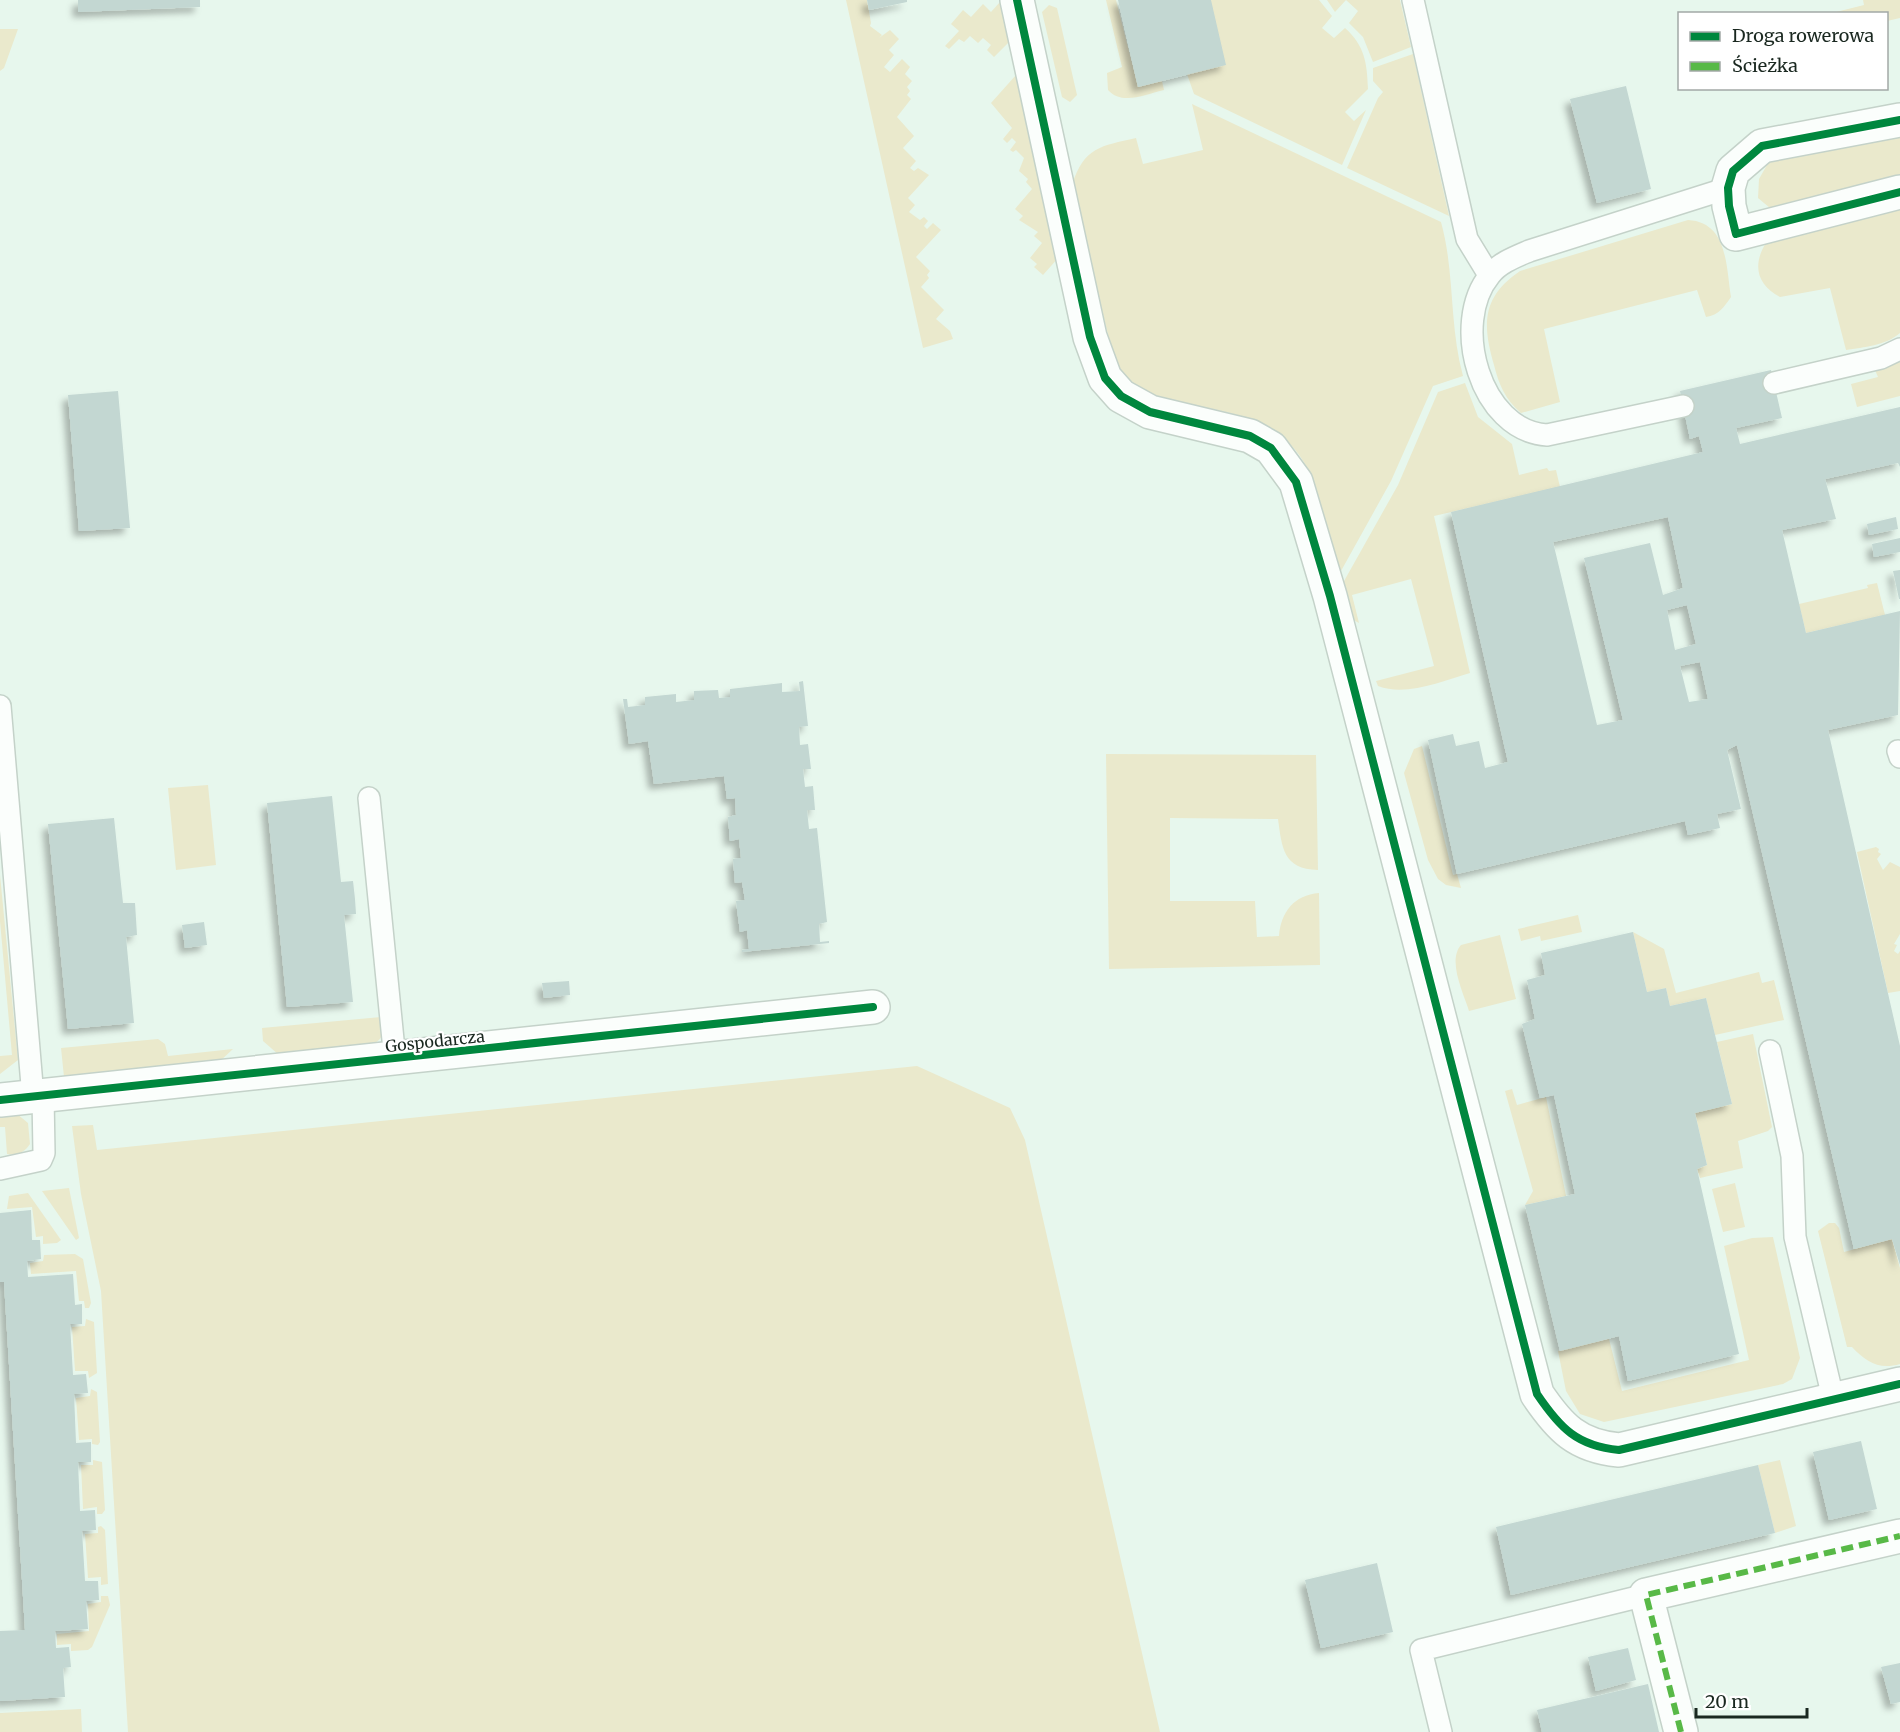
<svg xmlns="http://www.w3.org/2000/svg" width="1900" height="1732" viewBox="0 0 1900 1732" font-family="Merriweather,serif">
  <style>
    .green { fill: #eae9cc }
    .building { fill: #c3d7d2; fill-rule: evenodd; filter: url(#shadow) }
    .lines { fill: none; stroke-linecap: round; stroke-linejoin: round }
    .lane-casing { stroke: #c4d2c9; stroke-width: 24 }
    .street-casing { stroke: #c4d2c9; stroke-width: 36 }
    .lane { stroke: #fbfefc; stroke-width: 21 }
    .street { stroke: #fbfefc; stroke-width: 33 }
    .quiet { stroke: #58b947; stroke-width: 6; stroke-dasharray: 12 6; stroke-linecap: butt }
    .cycleway-casing { stroke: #fff; stroke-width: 11 }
    .cycleway { stroke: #00873e; stroke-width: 8 }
    .labels { text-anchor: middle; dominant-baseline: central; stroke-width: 4.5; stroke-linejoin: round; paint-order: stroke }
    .street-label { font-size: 16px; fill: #1a2820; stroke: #fff }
  </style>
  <defs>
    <filter id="shadow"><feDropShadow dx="-5.5" dy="5.5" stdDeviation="3" flood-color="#0004"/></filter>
  </defs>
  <rect width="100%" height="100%" fill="#e7f7ed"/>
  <path class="green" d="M846 0H867L871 23 870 26 882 35 879 38 890 30 899 39 889 50 894 55 884 67 890 72 902 59 910 67 905 74 912 81 907 87 910 91 907 95 911 99 897 117 914 136 903 148 916 161 910 168 914 171 918 168 929 175 908 198 915 205 909 212 920 220 924 217 928 221 924 226 927 229 933 223 941 230 916 257 930 271 927 275 929 278 921 287 944 310 936 319 950 331 953 339 923 348Z
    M1106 0H1116L1138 87 1162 81 1164 90C1146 94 1122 106 1108 90L1107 73 1122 67Z
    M1211 0H1319L1332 16 1322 28 1334 38 1345 28C1365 46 1367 63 1368 89L1345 112 1354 121 1366 110 1342 165 1194 94 1187 74Z
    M1327 0H1400L1411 47 1373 62 1363 37 1349 23 1358 11 1346 0 1335 12Z
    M1863 0H1900V18L1887 21 1886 14 1832 13 1864 5Z
    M1000 2 1009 42 994 57 987 50 991 45 983 38 978 43 970 36 964 42 959 39 949 49 945 46 959 31 951 24 963 10 971 17 983 4 991 12Z
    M1049 5 1057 8 1077 95 1070 102 1062 97 1042 12Z
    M0 29H18L4 68 0 71Z
    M1413 54 1449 216 1347 168 1378 98 1383 92 1373 81V68Z
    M1016 75 1059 257 1043 275 1034 267 1037 264 1030 258 1042 243 1034 236 1038 232 1019 220 1023 216 1015 209 1032 189 1026 182 1028 179 1019 171 1024 158 1016 150 1013 152 1010 150 1016 142 1012 138 1007 143 1003 139 1012 128 991 103Z
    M1192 104 1441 222C1455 272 1449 325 1463 376L1433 386 1391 481 1336 580 1308 469C1278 413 1227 414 1170 400 1157 397 1139 392 1129 382 1124 377 1120 370 1115 364L1072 185C1084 147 1101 146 1136 138L1143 164 1203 150Z
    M1900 131V179L1777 209 1770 208 1758 198 1759 179 1771 158Z
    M1900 206V333C1885 346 1864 347 1846 350L1830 288 1780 297C1757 285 1752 265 1766 243Z
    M1688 220C1728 222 1726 267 1731 297 1724 307 1719 315 1706 317L1697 290 1544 329 1560 402 1521 413C1505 399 1499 385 1494 365 1482 324 1482 297 1520 271Z
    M1900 362V396L1857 407 1851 384 1878 377 1875 370Z
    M1465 383 1478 417 1512 444 1519 475 1547 468 1549 471 1556 470 1560 487 1434 516 1470 673C1442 681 1406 697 1378 686L1376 681 1434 666 1411 579 1352 595 1359 623 1346 616 1339 590 1398 485 1438 392Z
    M1877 583 1885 615 1806 633 1799 604 1868 588 1867 585Z
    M1422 746 1453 875 1457 874 1461 888 1446 885 1438 879 1428 860 1404 773 1414 749Z
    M1106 754 1316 755 1318 870C1283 869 1282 848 1278 819L1170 818V901H1255L1257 937 1279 936C1281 912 1294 895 1319 893L1320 965 1109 969Z
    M208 785 216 865 176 870 168 788Z
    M1876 847 1879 849 1878 852 1881 854 1877 859 1883 870 1890 862 1900 867V934L1894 944 1897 945 1894 951 1898 954 1900 951V991L1888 993 1857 852Z
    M0 875 18 1060 0 1074V1056L12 1055 0 921Z
    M1578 915 1582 932 1541 941 1540 936 1521 941 1518 929Z
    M1633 932 1664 949 1676 993 1759 972 1762 983 1774 980 1784 1020 1715 1035 1706 998 1670 1006 1666 988 1647 992Z
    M1500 935 1516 999 1469 1011C1464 994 1447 961 1461 945Z
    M381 1017C382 1025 385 1034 379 1040 362 1056 303 1053 279 1055L263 1041 262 1028Z
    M1753 1034 1772 1127 1768 1131 1738 1141 1743 1168 1700 1178 1697 1169 1707 1165 1695 1113 1732 1104 1717 1042Z
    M158 1039 165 1044 168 1056 233 1049 218 1063 64 1077 61 1048Z
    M917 1066 1010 1108 1025 1140 1160 1732H128L101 1291 81 1194 72 1126 93 1125 97 1150Z
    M1512 1089 1517 1105 1546 1097 1566 1196 1525 1205 1533 1191 1505 1091Z
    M16 1113 28 1123 30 1144C25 1152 17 1156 7 1154L5 1127H0V1114Z
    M1735 1183 1745 1227 1723 1232 1712 1189Z
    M69 1188 79 1238 76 1240 42 1191Z
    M28 1193 61 1240 57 1243 43 1244V1236L36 1237 32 1207 7 1209 9 1196Z
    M1829 1223H1835L1839 1228 1844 1252 1892 1239 1900 1268V1364C1879 1370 1866 1362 1852 1347H1847L1818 1231Z
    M1773 1237 1800 1358 1792 1379 1783 1384 1604 1422 1580 1414 1566 1391 1558 1351 1609 1339 1622 1391 1749 1360 1724 1246 1752 1238Z
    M75 1254 83 1259 91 1303 89 1308H85L84 1301H79L76 1271 31 1274 30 1263 43 1261 44 1255Z
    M86 1319 94 1322 97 1373 89 1378 88 1371H75L72 1327 85 1326Z
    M91 1389 97 1392 100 1442 98 1445 92 1444V1439L79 1440 76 1398 90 1396Z
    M93 1460 102 1462 105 1510 102 1514H97V1507L83 1509 81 1465H93Z
    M1780 1460 1796 1526 1775 1533 1758 1465Z
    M101 1526 105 1530 108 1584 101 1585V1577L88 1578 85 1534 98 1533V1527Z
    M101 1596H108L110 1605 92 1647 88 1650 71 1651V1644L57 1645V1634L89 1631 88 1604 101 1602Z
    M81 1709 82 1732H0V1713Z"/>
  <path class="building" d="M78 0H200V7L78 12Z
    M867 0H907V2L869 10Z
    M1118 0H1211L1226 65 1138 87Z
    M1626 86 1651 189 1597 203 1570 99Z
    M1771 370 1782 418 1736 428 1740 444 1900 407V467L1898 463 1825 479 1836 519 1782 530 1806 633 1900 611 1898 715 1828 730 1900 1046V1265L1892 1239 1854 1249 1737 745 1727 750 1741 809 1717 814 1720 828 1688 835 1685 821 1457 874 1428 740 1453 734 1456 746 1479 741 1485 768 1508 762 1451 512 1703 452 1699 436 1690 439 1680 391ZM1668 517 1683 588 1663 595 1650 543 1584 558 1623 720 1597 725 1553 542ZM1687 605 1696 644 1675 650 1667 610ZM1700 662 1708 699 1689 702 1680 666Z
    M118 391 130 528 79 531 68 395Z
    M1896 517 1898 529 1869 535 1867 524Z
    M1900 538V552L1874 557 1872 544Z
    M1900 570V599H1899L1893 571Z
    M803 681 808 726 799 727 800 745 808 744 811 769H803L805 787 813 786 815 810H807L809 829 817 828 827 922 819 924 820 942 829 941V943L742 952V950L749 949 747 930 740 932 736 901 745 900 742 882 735 883 733 859 741 858 739 839 730 841 728 817 736 815 735 798 727 799 724 776 654 784 648 741 629 744 623 699H627L628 707 645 705V697L676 694V702L694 700V691L718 690 719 698 730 697V689L782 683V692L800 691 799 682Z
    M332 796 341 882 353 881 355 899 356 914 344 915 353 1002 287 1007 267 803Z
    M114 818 123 903H135L137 935 126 937 134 1023 68 1029 48 824Z
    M204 922 207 945 185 948 182 925Z
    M1633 932 1647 992 1666 988 1670 1006 1706 998 1732 1104 1695 1113 1707 1165 1697 1169 1739 1354 1628 1381 1619 1336 1560 1351 1525 1205 1575 1194 1554 1095 1540 1098 1522 1024 1535 1019 1527 980 1545 975 1541 953Z
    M569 981 570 995 544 998 542 983Z
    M31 1210 32 1240H40L41 1259 27 1261 28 1277 73 1274 75 1305 82 1304V1324H70L73 1375 86 1374 88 1393 74 1394 76 1443 91 1442V1462H78L80 1511 95 1510 96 1530 82 1531 85 1581H98L99 1600 86 1601 88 1629 55 1631 56 1648 69 1647 71 1667 63 1668 65 1697 0 1701V1631L25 1630 4 1282H0V1213Z
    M1861 1441 1877 1509 1829 1520 1813 1452Z
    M1758 1465 1775 1533 1511 1595 1496 1527Z
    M1377 1563 1393 1632 1321 1648 1305 1580Z
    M1628 1648 1636 1680 1596 1691 1588 1657Z
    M1900 1663V1702L1891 1704 1881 1667Z
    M1648 1684 1659 1732H1542L1537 1710Z"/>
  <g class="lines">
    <g class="lane-casing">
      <path id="lane" d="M1413 0 1467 239 1489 275
        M1774 383 1881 358 1900 349
        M1683 406 1547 435C1480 431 1450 323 1490 275 1499 263 1515 257 1529 251L1728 188
        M0 706 33 1097
        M1898 751 1900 757
        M369 798 395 1060
        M1770 1051 1792 1156 1795 1237 1833 1398
        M0 1169 41 1160 44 1153 43 1096
        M1441 1732 1421 1650 1646 1595"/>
    </g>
    <g class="street-casing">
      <path id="street" d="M1017 0 1090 337 1105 378 1121 396 1150 412 1250 436 1271 448 1296 482 1330 596 1537 1394C1560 1428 1577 1446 1619 1450L1900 1384
        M1900 120 1762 146 1733 171 1728 188 1729 206 1736 234 1900 192
        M0 1100 873 1007
        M1681 1732 1646 1595 1900 1536"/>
    </g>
    <use href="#lane" class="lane"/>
    <use href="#street" class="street"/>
    <path class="quiet" d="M1681 1732 1646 1595 1900 1536"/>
    <g class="cycleway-casing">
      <path id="cycleway" d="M1017 0 1090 337 1105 378 1121 396 1150 412 1250 436 1271 448 1296 482 1330 596 1537 1394C1560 1428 1577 1446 1619 1450L1900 1384
        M1900 120 1762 146 1733 171 1728 188 1729 206 1736 234 1900 192
        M0 1100 873 1007"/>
    </g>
    <use href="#cycleway" class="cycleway"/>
  </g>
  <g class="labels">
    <g class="street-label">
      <text transform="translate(435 1041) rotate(-6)">Gospodarcza</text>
    </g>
  </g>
  <rect x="1678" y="12" width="210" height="78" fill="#ffffff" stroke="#a3a9a6" stroke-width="1.5"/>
  <rect x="1690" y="32" width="30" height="9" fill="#00873e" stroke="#a3a9a6" stroke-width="1.5"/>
  <text x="1732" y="42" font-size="18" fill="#1a2820">Droga rowerowa</text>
  <rect x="1690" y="62" width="30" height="9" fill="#58b947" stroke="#a3a9a6" stroke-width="1.5"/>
  <text x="1732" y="72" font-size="18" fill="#1a2820">Ścieżka</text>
  <path d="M1696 1708v9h111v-9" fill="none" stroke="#1a2820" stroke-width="3"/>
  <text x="1705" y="1708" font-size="18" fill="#1a2820" stroke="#ffffff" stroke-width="4.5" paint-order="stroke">20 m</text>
</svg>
